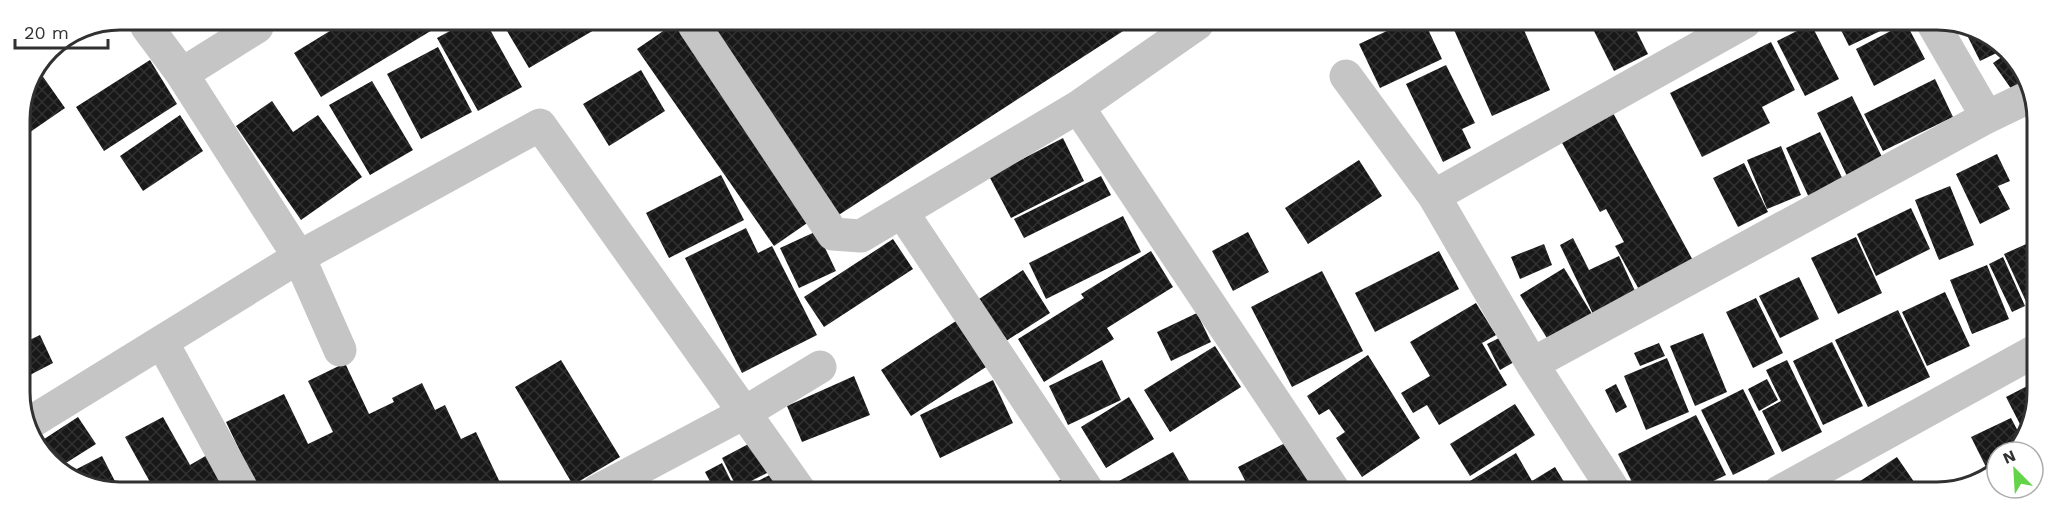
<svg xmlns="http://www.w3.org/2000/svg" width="2057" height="512" viewBox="0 0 2057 512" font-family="'Work Sans',sans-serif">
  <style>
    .building { fill: url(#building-cross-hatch) }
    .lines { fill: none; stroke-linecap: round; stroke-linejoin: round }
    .minor { stroke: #c5c5c5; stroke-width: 33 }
    .rim { fill: none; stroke: #313131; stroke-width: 3 }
  </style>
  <defs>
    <pattern id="building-cross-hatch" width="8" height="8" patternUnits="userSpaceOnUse" patternTransform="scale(1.5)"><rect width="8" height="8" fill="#181818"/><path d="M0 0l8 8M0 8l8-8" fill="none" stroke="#313131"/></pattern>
  </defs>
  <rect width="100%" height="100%" fill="#fff"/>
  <path class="building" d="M1632 22 1648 54 1614 71 1590 23Z
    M1837 22H1899L1849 46Z
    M1404 23H1425L1442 59 1380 88 1359 44Z
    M1451 23H1521L1550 90 1492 116Z
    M1906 23 1925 59 1874 86 1856 49Z
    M1134 24 834 218 709 25Z
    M1811 24 1839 79 1805 96 1777 41Z
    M672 25H680L813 219 774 246 637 49Z
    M338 26H439L321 97 294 53Z
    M459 26H488L522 87 478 111 437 38Z
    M504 26H601L529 68Z
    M1973 30 2007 48 1980 61 1966 33Z
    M1771 42 1795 90 1762 107 1770 123 1702 157 1670 93Z
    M438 47 472 112 421 139 387 74Z
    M2009 52 2025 81 2012 90 1993 63Z
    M150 60 177 104 104 151 76 107Z
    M1446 65 1475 123 1462 129 1471 148 1443 162 1406 84Z
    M641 70 665 111 609 146 583 104Z
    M39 71 65 108 20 139V114Z
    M1935 79 1953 117 1883 151 1864 114Z
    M372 81 413 150 370 175 329 105Z
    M1852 96 1884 161 1848 178 1817 113Z
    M272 101 293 132 318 115 362 177 301 220 236 126Z
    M1612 111 1696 266 1642 295 1615 246 1624 242 1606 209 1600 212 1560 139Z
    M180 115 203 151 143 191 120 156Z
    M1820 132 1847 188 1812 204 1786 148Z
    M1063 138 1084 181 1011 218 989 176Z
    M1781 146 1801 195 1767 209 1747 160Z
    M1997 154 2010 181 1998 186 2010 209 1980 224 1956 174Z
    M1359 160 1382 196 1308 244 1285 208Z
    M1744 163 1768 212 1738 227 1713 178Z
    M721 175 744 220 669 258 646 213Z
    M1101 176 1111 195 1024 238 1014 219Z
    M1950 186 1974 245 1939 260 1915 200Z
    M1911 208 1930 249 1876 276 1857 234Z
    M1123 216 1141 252 1046 299 1029 263Z
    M746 228 758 253 772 246 817 335 742 373 685 258Z
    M817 231 836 271 799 288 780 248Z
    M1248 232 1269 272 1233 291 1212 251Z
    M1856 237 1882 293 1838 314 1811 258Z
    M1573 238 1589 270 1619 256 1636 293 1593 314 1560 245Z
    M893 239 913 269 824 327 804 297Z
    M2035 240V305L2029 308 2004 254Z
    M1544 244 1552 265 1520 279 1511 257Z
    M1151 251 1173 287 1107 328 1114 339 1044 382 1018 339 1084 298 1081 294Z
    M1439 251 1459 289 1375 332 1355 293Z
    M2003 257 2025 306 2012 312 1989 264Z
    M1987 265 2009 319 1972 334 1950 280Z
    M1564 268 1595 319 1552 346 1520 295Z
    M1023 270 1050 313 1006 341 979 299Z
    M1322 271 1363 351 1292 387 1251 307Z
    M1799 277 1819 319 1780 338 1759 296Z
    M1945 292 1970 346 1927 366 1902 312Z
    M1756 298 1783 353 1753 368 1726 312Z
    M1476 303 1496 335 1482 343 1507 385 1439 425 1427 405 1413 413 1401 393 1430 376 1410 342Z
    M1898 310 1930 377 1868 407 1835 340Z
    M1197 313 1211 342 1171 361 1157 332Z
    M956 321 986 367 911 416 881 370Z
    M1703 333 1727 392 1695 406 1670 346Z
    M40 335 53 363 28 376 21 362V344Z
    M1501 337 1514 362 1500 370 1487 344Z
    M1832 342 1863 406 1823 425 1793 361Z
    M1659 343 1665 356 1640 366 1634 353Z
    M1215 346 1241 387 1170 432 1144 390Z
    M1368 355 1420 438 1362 477 1336 438 1345 432 1329 409 1319 415 1307 396Z
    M1667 358 1689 412 1646 430 1624 376Z
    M561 360 620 457 573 485 515 387Z
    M1102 360 1121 400 1068 425 1049 386Z
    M1787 360 1822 432 1782 452 1762 411 1781 401 1766 370Z
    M345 363 369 414 394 402 392 398 422 383 435 410 445 405 461 439 476 432 504 491H259L226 422 284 394 308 444 333 432 308 381Z
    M854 376 870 415 802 442 787 406Z
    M1767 379 1778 400 1759 411 1748 389Z
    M993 380 1013 423 940 458 920 415Z
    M2035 382V412L2024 432 2006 397Z
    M1616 384 1627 407 1616 413 1605 390Z
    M1743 389 1775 454 1733 475 1701 410Z
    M1129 397 1154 439 1106 468 1081 427Z
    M1515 404 1535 435 1470 476 1450 444Z
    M1696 415 1726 475 1690 492H1637L1618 454Z
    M78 417 96 444 58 468 49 463 38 443Z
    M163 417 190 465 214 451 236 491H155L125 437Z
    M2011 418 2021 437 2012 452H1997V470L1989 473 1971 437Z
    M756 440 771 471 737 488 722 458Z
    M1291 440 1318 492H1251L1238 467Z
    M1173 452 1195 491H1125L1119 481Z
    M1516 453 1532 481 1555 467 1564 482 1547 492H1476L1470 481Z
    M102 456 120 491 100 490 69 473Z
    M1897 457 1921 492H1859L1854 485Z
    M722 463 735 489 732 491H715L705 472Z
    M772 474 781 491H737Z
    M1066 477 1073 491H1039Z"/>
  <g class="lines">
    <path class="minor" d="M1932 22 1987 117
      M694 25 833 234 861 236 1078 107 1197 24
      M182 74 257 27
      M1346 76 1434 196 1532 364 1615 492
      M1078 107 1335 492
      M1434 196 1745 22
      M902 212 1088 491
      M162 342 243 491
      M340 350 299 257 540 125 800 491
      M1532 364 1987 117 2033 95
      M28 424 299 257 182 74 147 27
      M597 491 744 413 820 367
      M1779 492 2035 351"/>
  </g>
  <path d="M0 0H2057V512H0ZM120 30H1937A90 90 0 0 1 2027 120V392A90 90 0 0 1 1937 482H120A90 90 0 0 1 30 392V120A90 90 0 0 1 120 30Z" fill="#fff" fill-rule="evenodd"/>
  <path class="rim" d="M120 30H1937A90 90 0 0 1 2027 120V392A90 90 0 0 1 1937 482H120A90 90 0 0 1 30 392V120A90 90 0 0 1 120 30Z"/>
  <g transform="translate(2015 470) rotate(336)"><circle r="28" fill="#ffffff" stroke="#adadad" stroke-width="1.5"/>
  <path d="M0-4.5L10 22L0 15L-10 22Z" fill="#63d348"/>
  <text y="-9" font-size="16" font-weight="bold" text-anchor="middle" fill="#313131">N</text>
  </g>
  <path d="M15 39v9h93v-9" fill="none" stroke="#313131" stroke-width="3"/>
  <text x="24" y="39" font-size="18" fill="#313131" stroke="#ffffff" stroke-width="4.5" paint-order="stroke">20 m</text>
</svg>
